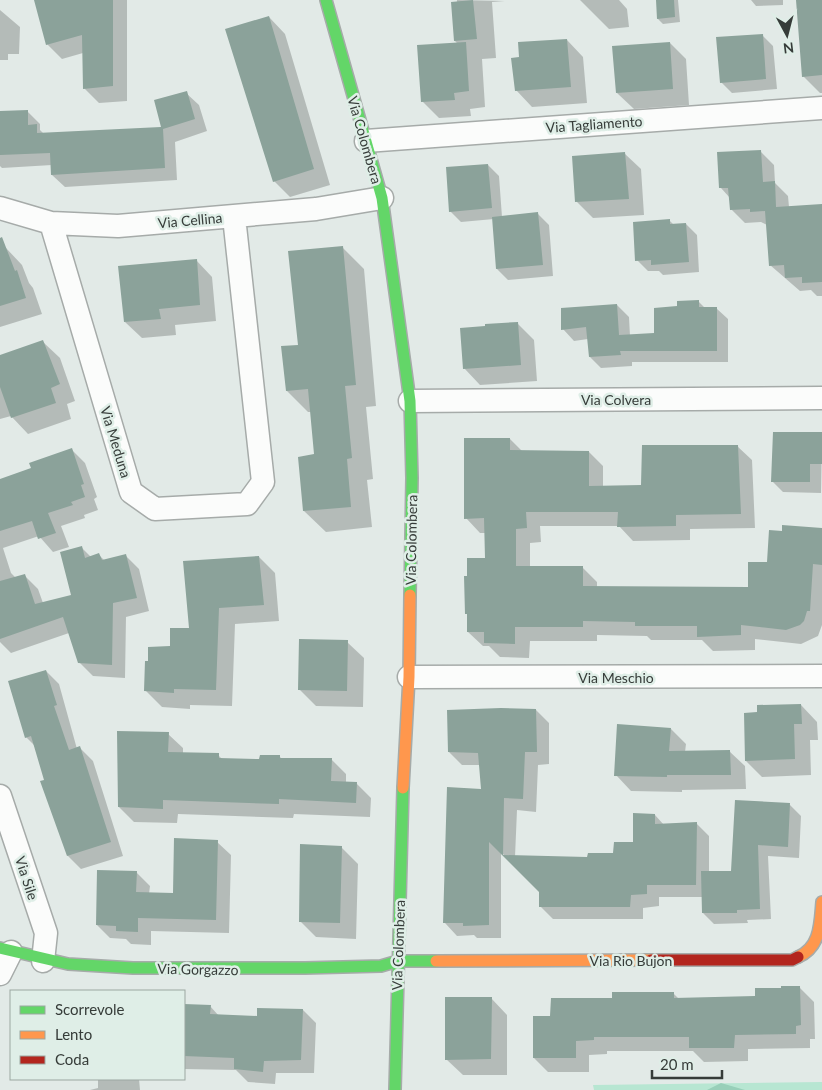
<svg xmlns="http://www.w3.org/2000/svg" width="822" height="1090" viewBox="0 0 822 1090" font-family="Lato,sans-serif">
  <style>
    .green { fill: #b7e6d2 }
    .forest { fill: #98cfb9 }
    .shadow { fill: #0003 }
    .building { fill: #8ba29a }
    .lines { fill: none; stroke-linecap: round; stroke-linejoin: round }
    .street-casing { stroke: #a6aba9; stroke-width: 25 }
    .fast-casing { stroke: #a6aba9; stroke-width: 14 }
    .slow-casing { stroke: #a6aba9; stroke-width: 14 }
    .jam-casing { stroke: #a6aba9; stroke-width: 14 }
    .street { stroke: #fbfcfb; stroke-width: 22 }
    .fast { stroke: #63d668; stroke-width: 11 }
    .slow { stroke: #ff974d; stroke-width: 11 }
    .jam { stroke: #b3261e; stroke-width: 11 }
    .labels { text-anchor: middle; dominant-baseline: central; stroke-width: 5; stroke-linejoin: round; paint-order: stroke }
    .street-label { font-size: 14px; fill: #363c39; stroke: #dfeee7 }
  </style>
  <rect width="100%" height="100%" fill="#e2eae7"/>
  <path class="green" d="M822 1082V1090H594L593 1085Z"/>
  <path class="forest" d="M721 1083 745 1090H707Z"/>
  <path class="shadow" d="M35 0H127V101L99 103 84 88 83 53 62 59 47 44Z
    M457 0 505 1 492 2 496 58 482 59 485 107 470 109 471 116 439 118 422 101 458 44 455 41Z
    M580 0H619L627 9 629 27 609 29Z
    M657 0H678L680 22 663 24 658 19Z
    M751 0H783V5L756 6Z
    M0 10 20 27 19 54H8V60H0Z
    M269 17 285 34 330 185 290 197 274 181Z
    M822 19V93H820L803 76Z
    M762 35 773 46 777 89 732 93 721 82Z
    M567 40 583 57 587 103 532 107 516 90 520 58Z
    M670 43 686 59 689 105 634 109 617 93Z
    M186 93 199 105 207 131 175 142 177 180 65 187 52 175V165L2 168 0 166V112L27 111 40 124V130L44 134 162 128Z
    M760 151 774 165 775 183 788 196 789 207 822 206V296H817L811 290 800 291 770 265 767 225 761 222 745 223 731 209 730 198 721 188Z
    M624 153 641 169 644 215 593 218 577 202 574 157Z
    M488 165 499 176 502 217 538 214 549 225 553 276 508 280 497 269 494 219 461 222 450 211Z
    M669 220 674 225 686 224 697 235 699 272 663 275 659 271H648L637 260Z
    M0 246 6 248 22 265 29 283 33 288 42 314 0 327Z
    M342 247 364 269 376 406 366 407 373 479 367 480 372 527 326 532 304 511 315 455 311 412H308L287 391Z
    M196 260 212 277 216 321 175 325 176 335 142 338 125 322Z
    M699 302 705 308H716L728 319V362H632V366L601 368 590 357 588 339 574 341 563 329 617 305 629 317 630 336 655 334 678 307Z
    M517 323 534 340 537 381 480 385 464 368Z
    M43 342 60 358 75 401 67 404 71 419 28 434 11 416 0 419V356Z
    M822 433 821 493 783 492 772 481Z
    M510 439 523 452H589L603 466V487L642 486 737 446 752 460 755 528 690 529V540L633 541 619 526H540L541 542 530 543V567H582L597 582V587L750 588 768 564 822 529V625L818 636 801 644 755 639V650L713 651 702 640H651L647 636 597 635V641H530L529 658 500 657 489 646H483L468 632V577L486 559V533H480L466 518Z
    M72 450 85 463 97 497 94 499 98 510 84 515 85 518 61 526 69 547 53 552 39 536 3 548 11 573 16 578 24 575 38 589 43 603 73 596 82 548 91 557 99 555 105 561 125 555 139 569 149 611 126 617 125 678 93 676 79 662 69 633 11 653 0 642V480L32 469Z
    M259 557 275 573 279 621 235 624 232 706 190 705V709L162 707 146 691 149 662 172 647Z
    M347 642 364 658 363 707 316 706 299 689Z
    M46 671 59 684 77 749 80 748 93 761 123 856 81 869 68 856 35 746 26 737Z
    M801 705 817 722 818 740H810L811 775 762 777 746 761Z
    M536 710 549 723V764L538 765 536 812 517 810 515 857 589 858 614 854 634 843 655 815 664 825 696 823 709 836V873L732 872 736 801 790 805 801 816 799 858 768 856 771 919 747 920 748 923 714 924 703 913V897H659V906L643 908V919H553L540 906V892L501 852V938H477L474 935 457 936 445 923 482 790 480 765H462L449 752Z
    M671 729 686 744 685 752 729 751 745 766 746 789 682 790V792L631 791 616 775Z
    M168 734 183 748V754L218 755 222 759 261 760 279 756 282 759H331L346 774V783H356L371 798 370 817 294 814 293 818 178 814 177 823 134 822 119 807Z
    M217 842 231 855 229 933 151 931V945L131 944 126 939 110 938 97 925 136 872 150 886 149 894 174 895Z
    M341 847 358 864 356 939 316 937 300 921Z
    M800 988 814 1002 815 1039H810V1048L748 1049V1061L704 1062 693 1051H607V1054L589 1055V1072H548L534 1058 551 1017 613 999 673 993 679 999 756 998Z
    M491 998 507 1015V1075H463L446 1059Z
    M184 1006H210L219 1016 258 1018 303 1010 316 1023 314 1073H276L275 1084 248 1082 236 1070 184 1069Z
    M98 1079H139L140 1090H90L98 1088Z"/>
  <path class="building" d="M34 0H113V86L83 89 82 35 46 45Z
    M473 0 477 39 454 41 451 2Z
    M656 0H674L675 17 657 19Z
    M796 0H822V75L802 77Z
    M269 16 314 169 273 182 225 29Z
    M763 34 766 79 720 83 716 37Z
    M567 39 571 87 515 91 511 58 519 57 518 42Z
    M466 42 469 91 454 93 455 100 421 102 417 45Z
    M670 42 673 89 616 93 612 46Z
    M187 91 195 119 163 129 165 168 51 175 50 153 0 155V111L28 110V125L37 124V133L161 127 154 100Z
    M761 150 763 182 775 181 776 207 822 204V282L802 283V277L785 278 784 265 769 266 765 211 750 212V209L730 210 728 188H719L717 152Z
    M625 152 629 199 575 202 572 156Z
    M488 164 492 208 449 212 446 167Z
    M538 212 543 265 496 269 492 217Z
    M670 219V224L686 223 689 262 651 265V260L635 261 633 222Z
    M2 237 15 271 17 270 26 298 0 306V238Z
    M343 246 356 385 345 386 352 458 347 459 351 507 303 511 298 457 314 454 308 389 286 391 281 346 298 345 288 251Z
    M197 259 200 305 159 309 161 319 124 322 118 266Z
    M699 300V307H717V351H620L621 355 589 357 586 327 561 330V308L617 304 619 335 654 333V308L677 306V301Z
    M518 322 521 365 463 369 460 328 485 326V324Z
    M43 340 60 384 51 388 56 403 11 418 0 387V355Z
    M773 432H822V464H810V482H771Z
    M464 438H510V450L589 451V486L641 485 642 445H738L741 514 676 515V526L617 527 618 512H526L527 528 516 529V566H583V586L748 587V562H767L769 530 782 531V525L822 528V565L813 564 810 611H807L804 621 800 625 786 630 741 625V635L697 637V626H635V622L583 621V627H515V644L484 643V632H467V614H465L464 576H467V558H485L484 518 464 519Z
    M72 448 84 484 81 485 85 497 71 502 73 505 48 513 56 533 38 539 32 521 0 531V479L31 468 29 463Z
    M82 546 85 558 99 553 102 560 126 554 137 598 113 603 112 665 78 663 63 617 0 639V581L25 574 35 604 71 595 60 552Z
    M259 556 264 605 219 608 216 690 174 689V693L144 691 145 661H148V647L170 646V628H189L183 561Z
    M299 639 348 640 347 691 298 690Z
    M46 670 57 705 54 706 69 750 80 746 111 842 67 856 40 781 44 780 31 736 25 738 8 681Z
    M801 704 802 724H794L795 759 745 761 744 713 757 712V705Z
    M501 708 536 709 537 752H525L523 799 504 798 503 855 587 857 588 853H613L614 842H633V813L655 814V824L697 822 696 885H647V894L631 895 630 907H539V892L489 842V925L463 926V923H443L447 787 481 789 478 753 448 752 447 710Z
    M617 724 671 728 669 751 730 750 731 775H667V777L614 776Z
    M117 731 169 732 168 752 219 753V758L259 759 260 755H280V758H332L331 781 357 782 356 803 279 799V804L163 800V809L118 807Z
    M735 800 790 803 788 847 758 845 760 909 737 910V913H702L701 871H731Z
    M174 838 218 840 216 920 138 918V932L116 931V926L96 925 97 870 137 871 136 892 173 893Z
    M300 844 342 846 340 923 299 922Z
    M781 986H800L801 1025 796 1026V1034L735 1035 734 1048H689V1037H594V1040L576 1041V1058H533V1016H550L551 998H612V992H674V998L755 996V988H781Z
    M445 997H492L491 1059 445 1060Z
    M184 1004 211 1005 210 1014 257 1016V1008L303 1009 301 1060 264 1061 263 1072 234 1069V1058L184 1056Z"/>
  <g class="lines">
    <g class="street-casing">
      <path id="street" d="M366 141 822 108
        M0 208 51 223 118 226 316 209 382 198
        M51 223 131 492 155 509 247 504 263 482 234 217
        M410 401 822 398
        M409 677 822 676
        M0 796 46 933 43 961
        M0 974 11 952"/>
    </g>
    <g class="fast-casing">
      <path id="fast" d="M326 0 382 198 410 401 412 478 410 595
        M0 948 68 964 133 968H305L381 966 398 961H436
        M395 1090 403 788"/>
    </g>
    <g class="slow-casing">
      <path id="slow" d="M403 788 409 677 410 595
        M798 957C821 947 820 923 822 902
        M436 961 651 960"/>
    </g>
    <g class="jam-casing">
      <path id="jam" d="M651 960H792L798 957"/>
    </g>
    <use href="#street" class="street"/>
    <use href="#fast" class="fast"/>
    <use href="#slow" class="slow"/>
    <use href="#jam" class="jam"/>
  </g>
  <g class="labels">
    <g class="street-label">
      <text transform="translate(594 124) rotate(-4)">Via Tagliamento</text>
      <text transform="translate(365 140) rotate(74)">Via Colombera</text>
      <text transform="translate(190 220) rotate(-5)">Via Cellina</text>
      <text x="616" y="399">Via Colvera</text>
      <text transform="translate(116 442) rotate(73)">Via Meduna</text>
      <text transform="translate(411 540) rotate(-89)">Via Colombera</text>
      <text x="616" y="677">Via Meschio</text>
      <text transform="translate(27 878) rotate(72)">Via Sile</text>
      <text transform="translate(398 945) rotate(-88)">Via Colombera</text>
      <text x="631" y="960">Via Rio Bujon</text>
      <text transform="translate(198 969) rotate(1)">Via Gorgazzo</text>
    </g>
  </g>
  <rect x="10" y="990" width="175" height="90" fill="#dfeee7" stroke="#9ba7a1"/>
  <rect x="20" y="1006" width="25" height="8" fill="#63d668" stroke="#9ba7a1"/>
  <text x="55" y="1015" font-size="15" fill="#363c39">Scorrevole</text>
  <rect x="20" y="1031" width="25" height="8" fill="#ff974d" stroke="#9ba7a1"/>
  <text x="55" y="1040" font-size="15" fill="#363c39">Lento</text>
  <rect x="20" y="1056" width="25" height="8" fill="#b3261e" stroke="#9ba7a1"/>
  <text x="55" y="1065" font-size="15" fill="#363c39">Coda</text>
  <g transform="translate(787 35) rotate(173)" stroke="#dfeee7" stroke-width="4" paint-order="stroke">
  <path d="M0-4L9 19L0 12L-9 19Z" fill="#363c39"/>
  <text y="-8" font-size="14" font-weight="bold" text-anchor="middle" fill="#363c39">N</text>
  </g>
  <path d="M652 1070v8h70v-8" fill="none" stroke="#363c39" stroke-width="2.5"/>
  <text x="660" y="1070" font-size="15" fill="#363c39" stroke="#dfeee7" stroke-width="4" paint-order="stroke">20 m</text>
</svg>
